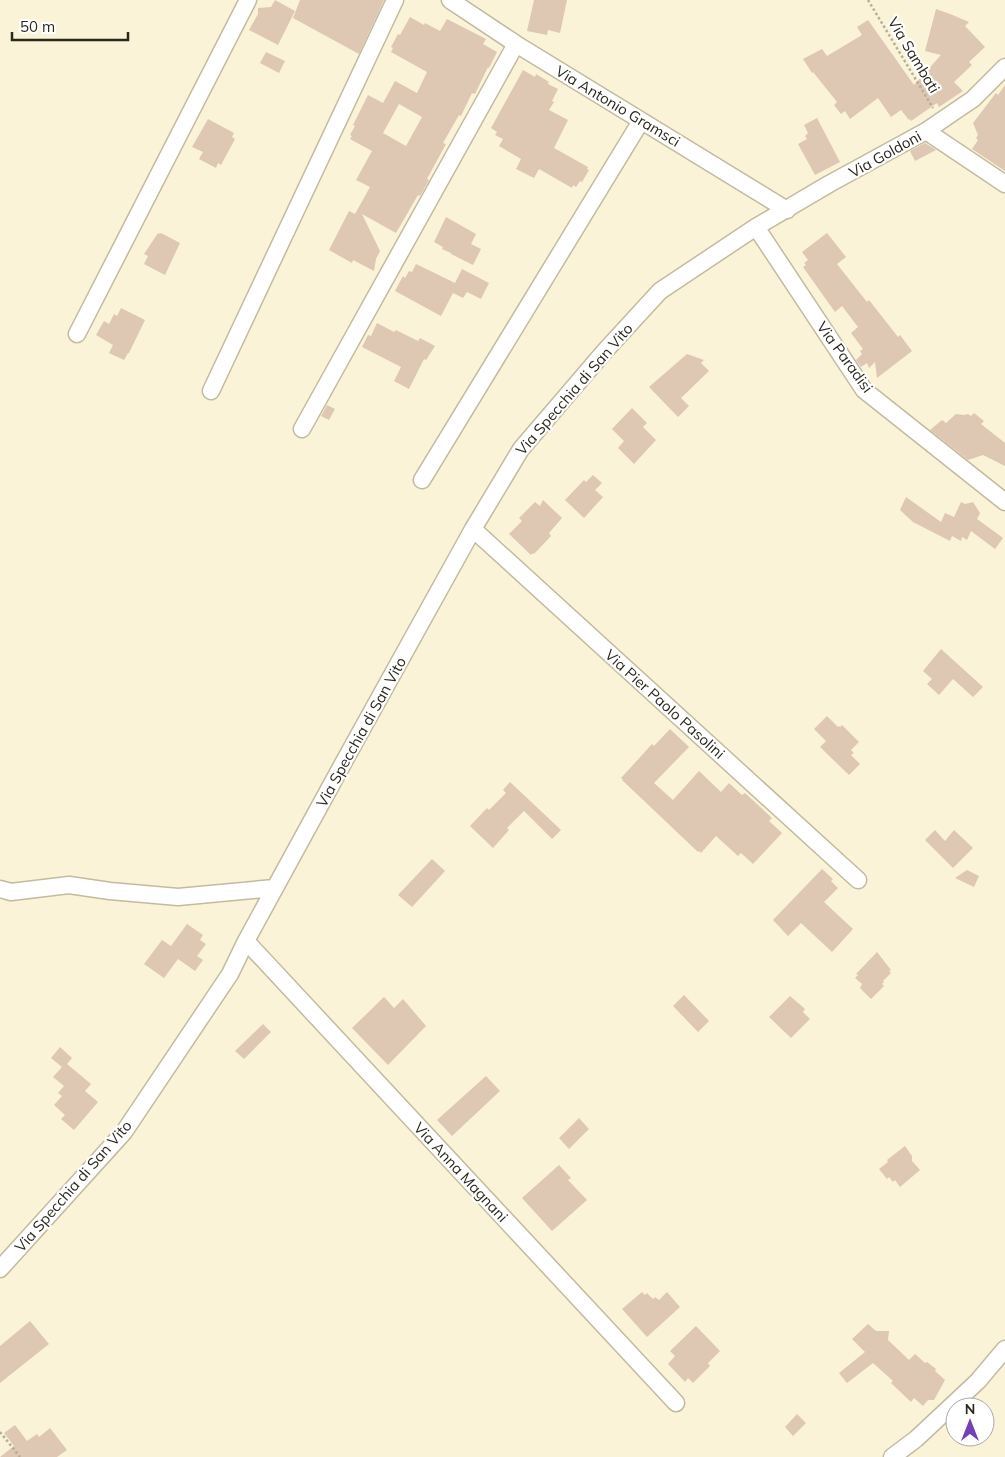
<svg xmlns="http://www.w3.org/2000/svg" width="1005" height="1457" viewBox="0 0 1005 1457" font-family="Mulish,sans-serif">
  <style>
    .building { fill: #dec7b3; fill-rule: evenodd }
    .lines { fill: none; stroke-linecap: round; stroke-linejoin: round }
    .minor-casing { stroke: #c2bba0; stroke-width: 19 }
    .path { stroke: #b4af99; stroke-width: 2.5; stroke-dasharray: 2.5 2.5; stroke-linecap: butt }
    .minor { stroke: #fff; stroke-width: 16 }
    .labels { text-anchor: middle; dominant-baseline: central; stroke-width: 4.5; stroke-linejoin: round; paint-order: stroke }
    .street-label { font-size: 15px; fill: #2a281d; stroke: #fff }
  </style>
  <rect width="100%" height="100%" fill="#faf3d7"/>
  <path class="building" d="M275 0 295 11 278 45 249 30 258 14V8L271 7Z
    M300 0H384L359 54 293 18Z
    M534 0H567L560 33 548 30 547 35 527 31Z
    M936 9 950 14 969 22 965 26 985 47 969 62 972 65 954 82 963 91 939 107 937 103 911 121 910 119 909 120 901 110 891 117 878 98 850 119 845 111 841 114 834 105 837 102 813 72 812 73 803 59 822 49 827 56 862 35 857 27 868 20 914 85 941 55 925 51Z
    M410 17 424 25 425 23 440 31 447 19 486 39 483 44 497 52 489 68 488 67 475 94 472 93 461 116 459 115 443 143 446 144 427 179 429 180 420 196 418 195 396 233 362 214 380 251 376 259 374 271 353 260 352 263 329 250 349 211 355 214 370 187 356 180 372 151 350 139 352 136 350 135 355 126 353 125 368 95 383 103 395 81 417 93 427 72 391 52 393 48 391 47 398 34 400 35ZM399 104 422 117 406 146 383 133Z
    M266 52 285 61 279 73 260 63Z
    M523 70 535 77 536 74 549 82 548 84 558 89 552 101 554 102 549 110 568 120 554 148 588 167 587 169 589 170 582 182 580 181 576 187 573 185 572 188 539 169 534 178 516 169 521 159 499 146 503 139 495 135 497 132 491 128Z
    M1005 85V171L972 149 978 140 976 138 978 135 973 123 996 93 998 95Z
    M817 118 840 162 815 175 798 144 807 139 805 136 808 133 804 125Z
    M208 119 234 133 232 137 235 139 221 165 218 163 216 168 199 159 203 152 192 147Z
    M925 143 936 150 915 161 910 151Z
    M446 217 476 234 471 244 481 249 473 265 451 254V253L442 249 443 247 434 242Z
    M158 233 160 234 161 233 180 243 165 275 144 264 148 256 144 254Z
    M827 233 846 257 837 264 867 302 869 300 898 337 900 335 912 351 877 378 875 362 869 368 867 363 861 367 856 360 862 354 860 351 863 349 851 333 858 327 842 306 835 312 803 267 806 265 804 263 808 260 802 252Z
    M416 264 455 283 462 269 489 283 481 299 467 292 463 298 453 293 441 316 395 291 403 276 405 278 409 271 412 272Z
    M121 308 145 320 129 353H128L124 360 109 353 113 345 96 335 104 321 109 324 114 314 117 316Z
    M377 323 394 332 396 330 418 341 420 338 435 346 426 360 424 359 409 389 394 381 401 367 362 347 368 335 371 336Z
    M687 354 704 360 701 363 709 371 681 398 689 406 678 417 649 387Z
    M327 405 335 409 329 420 321 416Z
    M632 408 647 423 643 427 656 440 634 464 618 448 624 441 612 429Z
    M974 413 984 421 981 424 1005 443V466L983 455 968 460 930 430 942 420 946 423 956 414 964 415 968 414 971 416Z
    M593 475 602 483 595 490 603 497 584 518 565 500 584 480 586 482Z
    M906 497 941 522 945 513 954 517 961 502 965 504 973 502 980 513 977 519 1003 538 995 549 971 531 967 540 962 537 961 541 952 536 950 541 913 522 900 510Z
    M543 500 562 518 549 533 551 536 534 554 533 553 531 555 509 534 522 521 519 518 535 502 540 506Z
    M941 649 983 687 973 697 953 679 939 695 927 684 932 679 923 671Z
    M827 716 838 727 839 726 840 727 842 725 859 742 851 750 854 753 851 755 860 764 849 775 820 747 826 741 814 729Z
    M670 729 689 747 654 783 673 800 699 771 721 792 729 783 742 795 745 793 772 818 769 821 782 833 753 864 741 853 738 856 716 836 701 853 699 851 698 852 622 780H623L621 778 643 754 652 744 654 746Z
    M510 782 561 830 552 839 524 811 507 828 509 830 493 848 470 826 487 808 489 810 506 793 503 790Z
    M935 830 945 841 954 830 973 848 953 868 925 840Z
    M432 859 445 871 412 907 398 895Z
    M822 869 833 879 831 881 838 888 824 902 853 929 832 952 801 923 788 936 773 920Z
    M967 870 979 876 974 887 955 878Z
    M187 924 203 935 200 940 206 944 197 956 203 960 195 971 178 959 164 978 144 964 162 940 171 946Z
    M877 952 891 970 889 971 891 973 883 981 884 982 882 984 884 986 871 999 860 988 862 984 855 978 858 975 856 974Z
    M684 995 709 1021 698 1032 673 1006Z
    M790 996 805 1009 803 1012 810 1019 791 1038 769 1017Z
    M384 997 394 1008 403 999 426 1026 388 1065 352 1028Z
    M263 1024 271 1032 244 1059 235 1051Z
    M60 1047 72 1058 67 1064 91 1084 85 1091 98 1102 74 1130 61 1119 65 1115 54 1105 62 1096 58 1093 64 1086 53 1077 62 1067 51 1058Z
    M486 1076 500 1091 452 1136 437 1120Z
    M579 1118 589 1129 569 1149 559 1138Z
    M905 1146 912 1156V1161L920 1170 900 1187 895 1180 893 1182 889 1177 887 1179 879 1169 888 1162 887 1160Z
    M559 1165 571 1178 568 1180 587 1200 552 1231 522 1198Z
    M642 1292 645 1295 647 1293 653 1299 655 1297 659 1300 667 1292 680 1307 647 1337 622 1309Z
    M30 1321 49 1344 0 1383V1346Z
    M868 1324 876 1331H889L888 1340 909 1360 915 1354 925 1363 927 1362 936 1369 935 1371 945 1380 934 1400H928L923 1406 914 1398 911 1402 891 1383 893 1381 873 1363 847 1383 839 1373 865 1352 852 1339Z
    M696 1326 720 1351 708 1363 710 1366 693 1383 688 1378 685 1382 668 1364 675 1356 670 1351Z
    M797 1414 806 1423 793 1436 785 1427Z
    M15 1425 27 1441 37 1434 39 1437 50 1428 67 1450 57 1457H0L14 1446 4 1433Z"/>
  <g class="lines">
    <g class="minor-casing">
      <path id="minor" d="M450 0 516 44 787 210
        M926 131 1005 184
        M756 227 864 390 1005 502
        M77 334 248 0
        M211 391 395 0
        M302 429 516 44
        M422 480 641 121
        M473 529 858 880
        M0 889 11 892 69 885 110 891 178 897 274 888
        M246 941 676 1403
        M0 1269 124 1132 230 974 246 941 346 758 473 529 521 449 604 352 660 291 756 227 829 184 926 131 973 99 1005 67
        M892 1457 916 1439 978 1381 1005 1349"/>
    </g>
    <path class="path" d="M868 0 933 108
      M0 1432 20 1457"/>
    <use href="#minor" class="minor"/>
  </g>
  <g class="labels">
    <g class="street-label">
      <text transform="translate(914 55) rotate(59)">Via Sambati</text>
      <text transform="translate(618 106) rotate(31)">Via Antonio Gramsci</text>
      <text transform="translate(885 154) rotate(-29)">Via Goldoni</text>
      <text transform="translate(845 357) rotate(54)">Via Paradisi</text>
      <text transform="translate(574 389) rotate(-49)">Via Specchia di San Vito</text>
      <text transform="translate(665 704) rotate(42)">Via Pier Paolo Pasolini</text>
      <text transform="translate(361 732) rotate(-61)">Via Specchia di San Vito</text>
      <text transform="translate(461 1172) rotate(47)">Via Anna Magnani</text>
      <text transform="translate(73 1186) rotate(-49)">Via Specchia di San Vito</text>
    </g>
  </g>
  <g transform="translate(970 1422)"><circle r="24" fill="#ffffff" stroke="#aaa9a5"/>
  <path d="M0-4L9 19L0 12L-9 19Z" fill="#7240b7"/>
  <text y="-8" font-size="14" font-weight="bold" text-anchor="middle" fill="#2a281d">N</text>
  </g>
  <path d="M12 32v8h116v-8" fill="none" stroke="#2a281d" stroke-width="2.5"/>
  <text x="20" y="32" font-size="15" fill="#2a281d" stroke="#ffffff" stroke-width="4" paint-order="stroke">50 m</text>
</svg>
